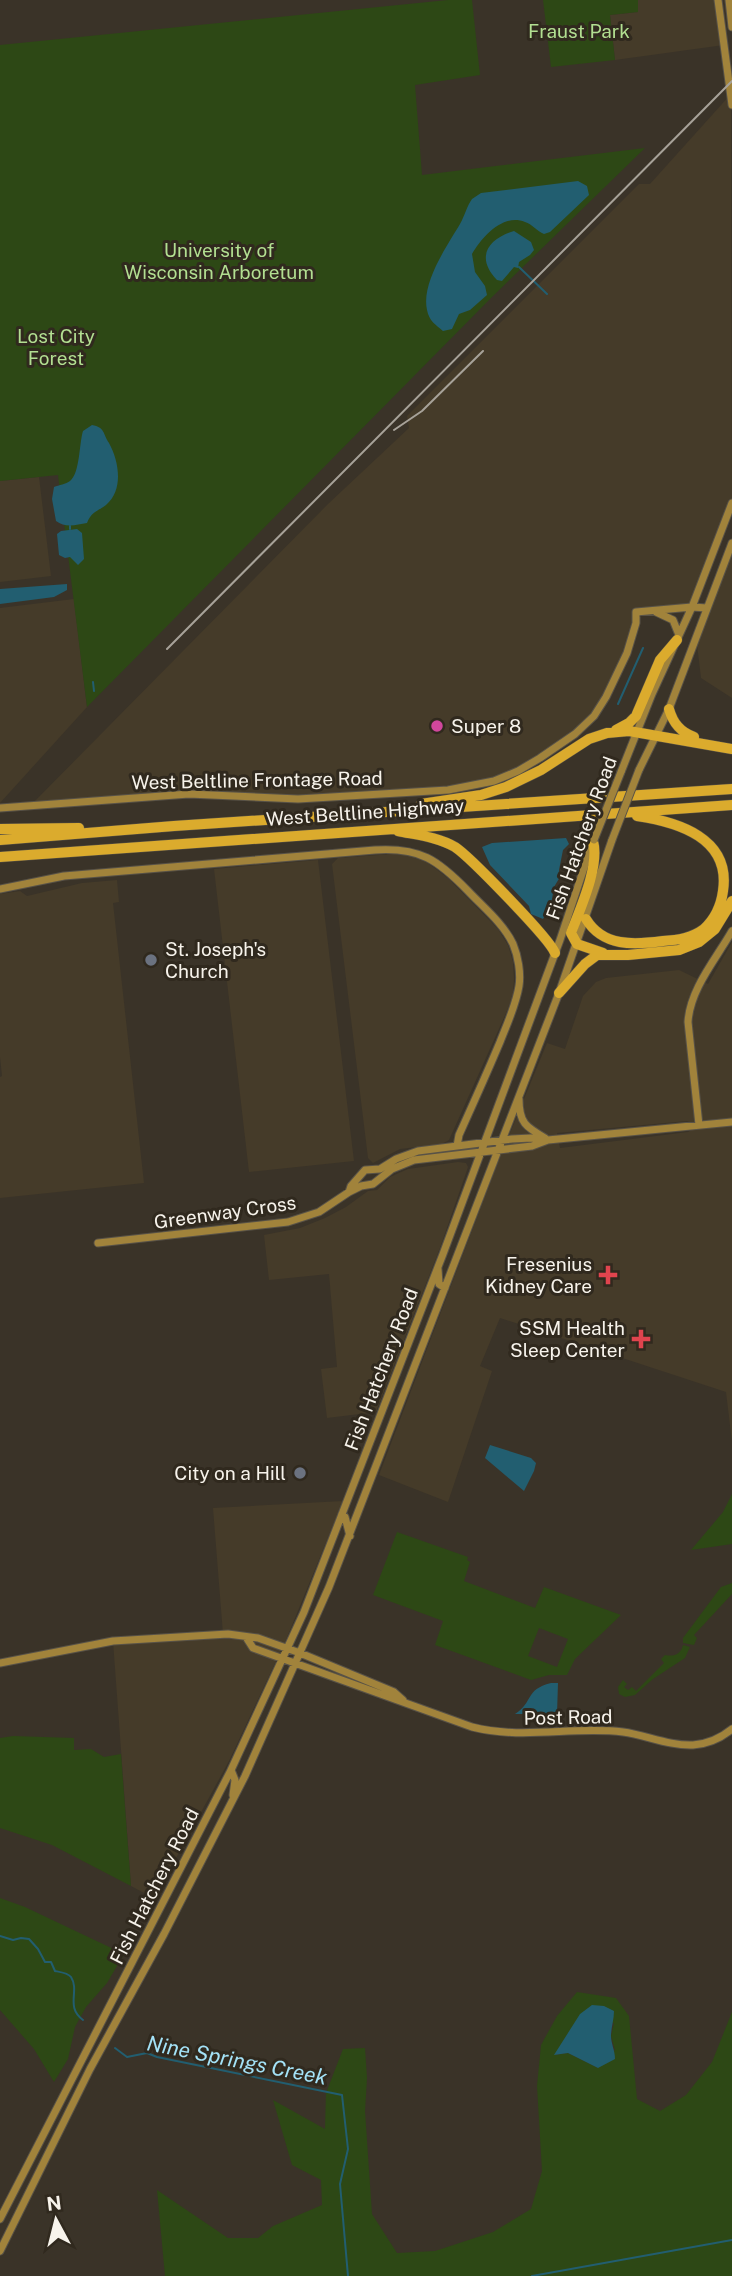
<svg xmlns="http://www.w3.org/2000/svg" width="732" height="2276" viewBox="0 0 732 2276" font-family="'Public Sans',sans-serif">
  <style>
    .built { fill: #453b29; fill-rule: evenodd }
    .green { fill: #2d4815; fill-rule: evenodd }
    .water { fill: #225e70 }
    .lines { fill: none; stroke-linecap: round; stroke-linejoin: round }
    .stream { stroke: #225e70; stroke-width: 2 }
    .secondary-casing { stroke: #585247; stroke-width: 9 }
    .highway-casing { stroke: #585247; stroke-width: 11 }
    .secondary { stroke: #a1833b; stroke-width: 7 }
    .highway { stroke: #dbab2d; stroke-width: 10 }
    .rail { stroke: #a7a299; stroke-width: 2 }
    .secondary-bridge-casing { stroke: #585247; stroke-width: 9; stroke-linecap: butt }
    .secondary-bridge { stroke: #a1833b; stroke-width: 7 }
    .hotel-dot { fill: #d1479c; stroke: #30291e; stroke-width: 2.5 }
    .worship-dot { fill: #6b7280; stroke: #30291e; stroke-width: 2.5 }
    .health-dot { fill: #e0444e; stroke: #30291e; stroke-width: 2.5 }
    .labels { text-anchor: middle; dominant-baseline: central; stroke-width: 6; stroke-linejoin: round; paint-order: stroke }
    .park-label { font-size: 19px; fill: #b2df91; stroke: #30291e }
    .poi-label { font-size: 19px; fill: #f7f3eb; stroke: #30291e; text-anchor: end }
    .street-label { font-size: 19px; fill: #f7f3eb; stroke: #30291e }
    .water-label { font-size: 21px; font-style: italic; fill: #a4e2f7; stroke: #30291e }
  </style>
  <rect width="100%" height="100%" fill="#3a3328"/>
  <path class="built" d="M638 0H718L724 45 615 60 610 15 638 12Z
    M731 94 732 503 692 607 636 612 630 645 594 716 518 771 473 786 298 799 215 794 31 805 328 504 409 428 407 416 639 184H650Z
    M39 477 51 576 0 582V481Z
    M732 543V698L701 678 696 636Z
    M74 599 87 707 0 803V608Z
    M392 854H405L424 860 448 878 498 929 508 945 513 962 514 979 513 995 507 1011 449 1140 442 1144 400 1149 373 1163 368 1158 332 864 338 858Z
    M318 860 354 1161 249 1172 214 869Z
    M117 880 119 902 113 903 144 1183 0 1198V1077L2 1076 0 1057V894L20 891 27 896 82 883Z
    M732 942V1442L726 1392 500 1318 480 1366 492 1371 448 1502 379 1475 498 1162 547 1043 565 1049 583 996 596 982 606 978 679 970 708 984ZM687 1121 698 1126 688 1132 560 1148 557 1133Z
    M458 1162 466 1163 468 1167 466 1173 440 1248 376 1412 327 1418 321 1369 337 1367 329 1274 269 1280 264 1235 300 1228 325 1218 346 1207 368 1191 377 1190 390 1177 408 1169Z
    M343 1501 286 1640 229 1761 164 1880 146 1894 131 1886 113 1641 223 1634 213 1508Z"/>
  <path class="green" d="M448 0H472L480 75 415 85 422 175 645 148 492 297 87 707 58 475 0 481V45Z
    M543 0H638V12L610 15 615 60 551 67Z
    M732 1494V1544L691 1550 723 1512Z
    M397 1532 468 1557 467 1560 470 1562 464 1581 535 1608 544 1587 621 1615 575 1659 567 1675H549L531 1680 435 1645 443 1621 373 1595ZM539 1628 568 1639 557 1667 528 1656Z
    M732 1583V1594L694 1635 697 1638 694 1645 683 1643V1638L721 1587Z
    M683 1645 690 1647 685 1658 653 1679 635 1695 625 1697 619 1694 618 1687 623 1680 627 1684 624 1687 628 1690 632 1687 636 1691 664 1663 661 1659 665 1655C674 1657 681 1654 683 1645Z
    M13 1736 74 1738V1750L91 1749 104 1757 121 1754 131 1886 52 1845 0 1828V1738Z
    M0 1898 25 1907 124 1954 107 1983 86 2007 75 2027 68 2059 54 2082 34 2049 0 2010Z
    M577 1992 616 1998 629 2016 637 2099 660 2111 686 2095 712 2062 732 2012V2276H165L157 2190 228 2238H258L273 2226 322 2205 321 2180 292 2165 273 2100 325 2129 326 2093 343 2049 365 2048 367 2078 365 2111 372 2214 397 2253 435 2251 493 2232 531 2209 542 2171 537 2086 541 2045 557 2016ZM614 2023 611 2036 615 2050 598 2068 568 2053 555 2055 569 2032Z"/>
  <path class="water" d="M578 181 587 186 589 195 550 232 544 234C537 231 532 224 525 222 503 213 482 237 472 254L475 272 485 286 487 295 470 310 459 314 452 329 443 331C436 325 429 321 427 310 421 283 447 246 460 224 465 215 467 206 472 199L481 193Z
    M514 231 531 242 534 250 530 255 519 262 518 268 514 267 502 281 497 280C475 257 488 239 514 231Z
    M92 425C105 427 103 434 109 443 119 461 124 490 106 505 98 511 91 512 87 523 76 525 65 528 56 521L52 499 54 487C59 485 66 484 70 481 80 473 79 444 83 431Z
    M77 529 82 533 84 559 78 565 70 557 65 558 59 555 57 534 61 531Z
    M67 584V590L54 597 0 604V589Z
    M566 838 569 844 563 850 559 870 560 877 554 887 551 905 543 919 531 914 529 906 490 865 482 847 492 843Z
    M490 1445 531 1458 536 1463 534 1471 524 1491 485 1458Z
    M551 1683H558L557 1714H515C534 1702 524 1690 551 1683Z
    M592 2005 604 2006 614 2011C614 2020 611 2028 611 2036 611 2043 615 2051 615 2059L598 2068 568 2053 554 2055 580 2014Z"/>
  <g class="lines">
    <path class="stream" d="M519 267 547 294
      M70 526V529
      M93 682 94 691
      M618 704 643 648
      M0 1936 13 1940 21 1938 29 1939 38 1949 45 1962H51L55 1971C60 1972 68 1973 71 1977 80 1991 65 2007 83 2020
      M115 2048 127 2057 147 2053 157 2057 342 2095 348 2149 340 2184 348 2276
      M532 2276 732 2240"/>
    <g class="secondary-casing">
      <path id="secondary" d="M718 0 732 105
        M729 0 732 27
        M656 612 673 620 679 635
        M639 770 669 709 732 543
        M621 772 652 694 692 607 732 503
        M0 808 189 794 298 799 448 790 494 781 518 771 540 758 575 734 594 716 606 697 627 653 636 623V612L692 607 707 608
        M0 889 64 876 375 850C420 847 438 860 468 891 483 907 503 923 513 944 518 956 521 973 519 986 516 1005 507 1024 500 1042 487 1073 473 1104 459 1135L457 1146
        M519 1099C519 1123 526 1127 545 1138
        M699 1125 688 1022C690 989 716 959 732 931
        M349 1192 351 1186 365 1170 380 1169 396 1159 418 1151 512 1139 531 1138 544 1140
        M98 1243 288 1222 319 1212 349 1192 361 1186 373 1184 392 1169 414 1160 532 1146 548 1140 732 1122
        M438 1269 439 1284 445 1288
        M342 1514 345 1517 350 1536
        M246 1637 253 1648 472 1727C524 1740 572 1726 623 1732 646 1735 669 1746 693 1745 707 1744 721 1738 732 1729
        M0 1663 113 1641 228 1634 258 1638 300 1653 394 1692 403 1700
        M231 1770 235 1780 233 1795
        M0 2219 231 1770 304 1612 443 1254 560 940 592 844
        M0 2251 90 2069 164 1934 245 1776 329 1587 559 993 612 840"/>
    </g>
    <g class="highway-casing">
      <path id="highway" d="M669 709C673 723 680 732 694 737
        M616 730 629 723 636 716 660 660 677 640
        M421 804 481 795 506 787 541 770 589 739 607 733 629 731 732 749
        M0 829 79 828
        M398 831C417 835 438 837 455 847 470 857 550 939 555 953
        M0 840 174 826 732 789
        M593 841C600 866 580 909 571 933L577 944 603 953
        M0 857 732 805
        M586 919C603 947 634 945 663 941 678 940 692 938 704 929 715 919 721 906 723 891 731 838 678 822 637 816
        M559 993 585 964 597 955H628L679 950 699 942 715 929 732 901"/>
    </g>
    <use href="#secondary" class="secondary"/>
    <use href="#highway" class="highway"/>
    <path class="rail" d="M394 430 422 411 483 351
      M167 649 732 81"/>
    <g class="secondary-bridge-casing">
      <path id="secondary-bridge" d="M594 840 621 772
        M612 840 639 770"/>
    </g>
    <use href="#secondary-bridge" class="secondary-bridge"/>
  </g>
  <circle class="hotel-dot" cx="437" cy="726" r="7"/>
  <g class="worship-dot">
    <circle cx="151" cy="960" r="7"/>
    <circle cx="300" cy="1473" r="7"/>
  </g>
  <g class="health-dot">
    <path d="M604.5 1264.5h7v7h7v7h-7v7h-7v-7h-7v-7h7z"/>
    <path d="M637.5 1328.5h7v7h7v7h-7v7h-7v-7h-7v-7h7z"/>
  </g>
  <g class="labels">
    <g class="park-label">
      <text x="579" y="31">Fraust Park</text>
      <text x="219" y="250">University of<tspan x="219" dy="22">Wisconsin Arboretum</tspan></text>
      <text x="56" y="336">Lost City<tspan x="56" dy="22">Forest</tspan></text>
    </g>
    <g class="poi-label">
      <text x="451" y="726" text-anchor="start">Super 8</text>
      <text x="165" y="949" text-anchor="start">St. Joseph's<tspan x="165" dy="22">Church</tspan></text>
      <text x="592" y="1264">Fresenius<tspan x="592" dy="22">Kidney Care</tspan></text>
      <text x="625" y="1328">SSM Health<tspan x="625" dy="22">Sleep Center</tspan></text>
      <text x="286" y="1473">City on a Hill</text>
    </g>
    <g class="street-label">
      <text transform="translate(257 780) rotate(-1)">West Beltline Frontage Road</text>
      <text transform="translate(365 812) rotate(-4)">West Beltline Highway</text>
      <text transform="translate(581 838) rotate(-70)">Fish Hatchery Road</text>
      <text transform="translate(225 1212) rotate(-8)">Greenway Cross</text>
      <text transform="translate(381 1369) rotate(-69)">Fish Hatchery Road</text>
      <text transform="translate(568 1717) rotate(-1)">Post Road</text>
      <text transform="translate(154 1886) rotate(-63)">Fish Hatchery Road</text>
    </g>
    <g class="water-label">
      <text transform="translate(237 2060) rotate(11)">Nine Springs Creek</text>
    </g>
  </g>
  <g transform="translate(56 2220) rotate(353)" stroke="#30291e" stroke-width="5" paint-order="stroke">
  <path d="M0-5L12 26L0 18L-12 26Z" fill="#f7f3eb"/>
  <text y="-10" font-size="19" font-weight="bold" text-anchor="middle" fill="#f7f3eb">N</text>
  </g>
</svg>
